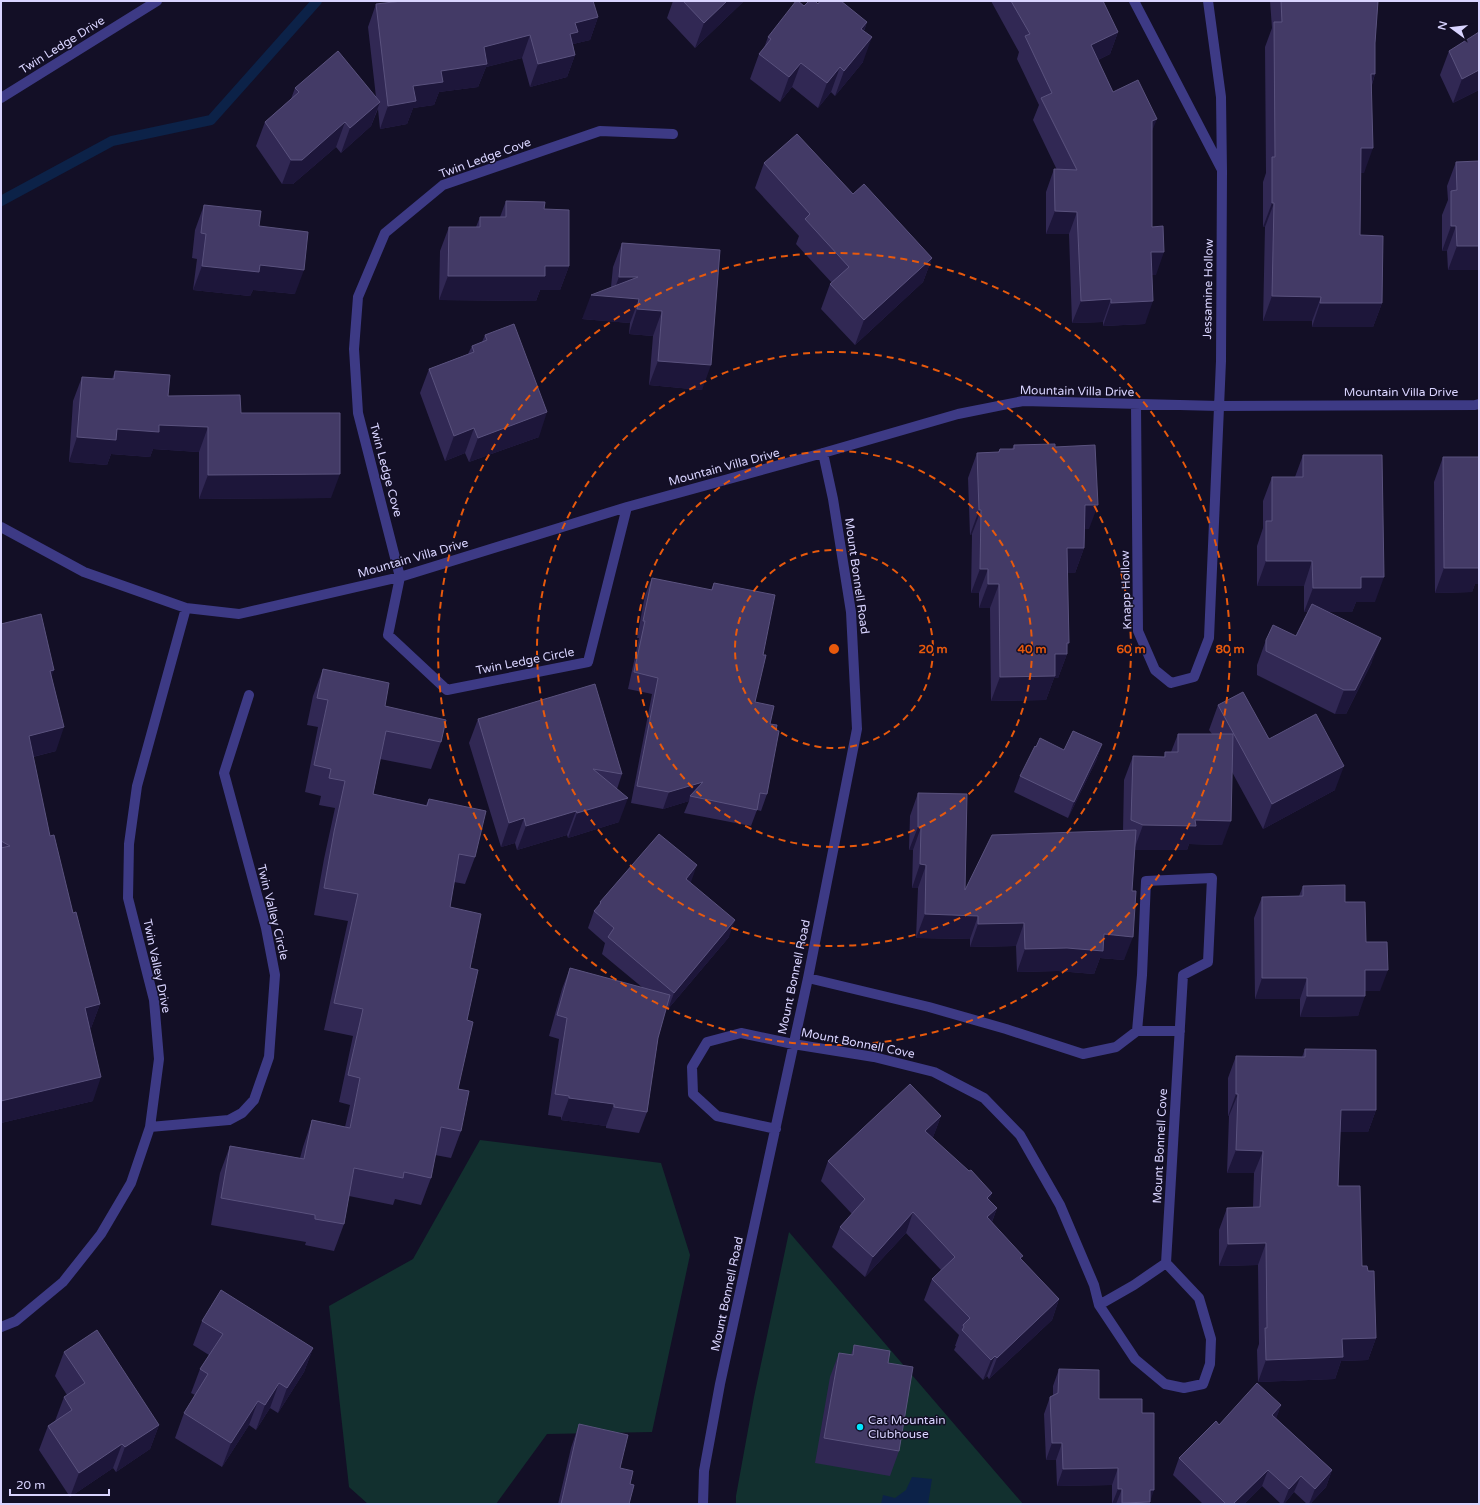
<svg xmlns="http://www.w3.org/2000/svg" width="1480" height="1505" viewBox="0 0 1480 1505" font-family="'Varela Round',sans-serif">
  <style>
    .green { fill: #12302f }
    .water { fill: #0c2248 }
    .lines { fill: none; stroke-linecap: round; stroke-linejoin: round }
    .stream { stroke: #0c2248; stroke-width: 10 }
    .minor { stroke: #3d3a85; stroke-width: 10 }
    .wall { fill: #312854 }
    .shaded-wall { fill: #1d163a }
    .building { fill: #433a66; stroke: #5a527e }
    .ring { fill: none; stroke: #e8590c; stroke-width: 2; stroke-dasharray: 7 5 }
    .poi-dot { fill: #00e5ff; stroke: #130f26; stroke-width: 1.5 }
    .labels { text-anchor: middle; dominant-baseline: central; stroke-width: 3; stroke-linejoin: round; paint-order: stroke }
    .street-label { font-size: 12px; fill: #d9d4ff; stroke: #130f26 }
    .poi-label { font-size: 12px; fill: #d9d4ff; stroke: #130f26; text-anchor: start }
    .centre { fill: #e8590c; stroke: #130f26; stroke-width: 2 }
    .ring-label { font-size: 12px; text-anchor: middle; font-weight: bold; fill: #e8590c; stroke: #130f26; stroke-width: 3; stroke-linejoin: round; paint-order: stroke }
  </style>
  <rect width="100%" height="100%" fill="#130f26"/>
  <path class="green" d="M480 1140 661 1163 690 1255 652 1432 547 1434 496 1504H368L349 1487 329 1306 413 1259Z
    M789 1232 1023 1504H736V1496L754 1397Z"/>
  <path class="water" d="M912 1477 932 1479 928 1504H881L883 1495 895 1498 906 1490Z"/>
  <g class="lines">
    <path class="stream" d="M1 201 112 141 211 120 317 1"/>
    <path class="minor" d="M1134 1 1222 170
      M1 98 157 1
      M1136 405 1138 631 1155 670 1171 683 1194 677 1209 638 1221 361 1222 172 1221 97 1208 1
      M627 507 588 662 447 690 388 635 400 577 358 413 354 349 358 297 385 233 443 185 600 131 673 134
      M1 527 84 572 186 608 239 614 400 577 627 507 823 453 958 414 1023 401 1219 406 1475 405 1479 404
      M808 978 929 1007 1006 1029 1083 1054 1116 1047 1137 1031H1180
      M150 1127 229 1120 242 1113 254 1100 269 1057 275 975 266 928 224 773 249 695
      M776 1129 717 1116 693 1094 692 1067 707 1042 741 1033 793 1044 874 1057 934 1072 984 1098 1020 1135 1060 1205 1094 1285 1099 1305 1135 1359 1165 1384 1184 1388 1203 1384 1210 1364 1211 1339 1199 1298 1166 1263 1183 975 1208 962 1212 878 1146 881 1142 975 1137 1031
      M1099 1305 1134 1285 1166 1263
      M1 1327 16 1321 63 1282 101 1234 131 1183 150 1127 159 1059 154 1000 128 898 129 844 137 786 186 608
      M703 1504 704 1471 720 1384 808 978 857 729 851 612 833 499 823 453"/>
  </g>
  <path class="wall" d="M673 1H744L695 48 667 18Z
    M991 1H1103L1118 32 1110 54 1098 60 1113 92 1152 131V227L1156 275H1152L1145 324 1103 326V322L1072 323 1069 234H1046V192L1054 169 1057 170 1033 120 1039 105 1017 59 1019 52Z
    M1270 1H1378L1375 43V74L1372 85 1364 173H1361L1360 235 1382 303 1373 327H1312V321H1263L1265 227H1263V182L1266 173 1265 47 1272 28Z
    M376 4 598 17 590 40 573 44 575 55 567 77 530 87 522 58 486 67 478 87 439 92 434 105 413 108 407 124 380 129 378 109 371 126 341 153 336 147 293 184H282L256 146 265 122 291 99 295 88 376 97 368 27Z
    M818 4 867 22 864 31 863 62 835 96 831 92 818 108 792 87 780 102 750 79 759 54 764 48 768 37 804 6Z
    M1449 51 1479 90 1453 103 1440 75Z
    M1456 162 1479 270H1448L1447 251H1442V215L1448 200 1447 186Z
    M764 163 932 258 923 282 855 345 821 309 830 284 832 283 796 244 799 236 755 188Z
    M506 201 544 209 569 266 560 290H540L536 301 439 300 440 251 449 227H476L480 217H500Z
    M204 205 259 226 295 294 253 290 250 296 193 290 197 259 192 258 195 230Z
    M622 243 720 250 702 390 649 385 653 336 629 334 630 323 582 319 611 287 613 267Z
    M485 335 539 437 469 462 465 453 445 461 420 393 429 369 468 354 472 346 482 342Z
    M115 371 168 396 241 413 331 498 199 499V452L153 449 150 457 111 454 107 465 69 462 73 401 82 377 112 379Z
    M1014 445 1055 447 1089 529H1085L1084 548 1075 573H1068L1067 654 1058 678H1054L1046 700 991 701 990 608H979V593H971L972 534 970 535 968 478 977 453 998 452 1000 449H1012Z
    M1303 455 1375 602H1356L1352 612H1328L1372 662 1346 714H1335L1257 675V665L1266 640 1296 636 1308 612H1304V586H1257V546L1263 528V501L1272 477H1295Z
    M1443 457H1479V584H1475L1472 592 1435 593 1434 482Z
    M652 578 711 590 714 583 763 655 755 702 770 724 767 794 761 811 757 810 751 826 684 813 689 801 663 809 631 803 652 694 628 689 639 638H637L645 595Z
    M1 624 52 677 56 751 33 757 50 836 100 1004 91 1028H90L93 1101 1 1123Z
    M323 669 385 706 441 742 431 769 380 759 373 794 426 805 429 799 475 857 465 884 454 882 450 907 470 968 467 1020 458 1089 461 1131 451 1158 435 1155 431 1178 421 1205 395 1199 393 1205 349 1196 344 1224 334 1251 305 1245 306 1242 211 1225 220 1173 230 1146 300 1158 303 1147 312 1120 345 1127 350 1105 339 1102 353 1036 324 1030 348 921 314 915 324 859 335 808 319 805 321 796 305 792 318 727 307 725 313 696Z
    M1218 705 1269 739 1335 790 1263 829 1232 772 1222 845 1189 844 1187 850H1135L1124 960 1100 958 1094 974 1058 971 1017 972 1016 946 970 947V939L916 938 918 888H912L913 850H909L910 816 918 793 965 890 1123 831 1124 780 1133 756 1164 757 1165 752H1171L1178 734H1212L1209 730Z
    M478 719 622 774 617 789 619 822 568 838 567 835 517 850 515 843 501 847 469 743Z
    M1102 744 1096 761 1068 818 1014 792 1020 776 1064 750Z
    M690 882 729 937 668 1009 666 1008 658 1038 647 1112 639 1133 606 1128V1126L561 1120V1117L548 1115 559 1039 549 1036 562 989 570 968 643 988 602 954 605 943 588 928 594 911 598 906 600 902Z
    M1303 886 1345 902 1366 942 1380 991H1365L1358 1016 1300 1017V999H1255L1254 918 1262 897 1299 896Z
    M1305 1049 1376 1110 1368 1132H1340L1338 1186 1362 1266 1376 1338 1368 1360 1341 1361 1335 1379 1258 1382 1257 1350 1259 1344 1258 1265 1219 1266V1230L1227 1208 1253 1207 1254 1173H1227L1229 1116H1228V1078L1236 1056 1302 1057Z
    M941 1116 933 1137 932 1138 997 1208 992 1222 1022 1260 1059 1299 1052 1320 989 1379 987 1376 983 1380 954 1350 956 1346H955L959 1335 924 1300 932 1279 941 1270 906 1233 865 1277 832 1247 840 1227 852 1214 821 1181 828 1161Z
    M202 1321 313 1348 304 1372 278 1413 270 1408 256 1430 249 1425 222 1467 175 1438 184 1413 195 1395 191 1393 200 1369 209 1355 193 1345Z
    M854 1345 888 1363 899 1451 890 1476 815 1463 830 1377 839 1353 851 1355Z
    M64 1352 159 1425 150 1449 116 1472 113 1468 70 1497 39 1450 48 1426 55 1421 64 1397 67 1395 55 1376Z
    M1059 1369 1099 1399 1142 1413 1150 1501V1504H1112V1485L1057 1486 1056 1460H1046L1044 1414 1050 1397 1053 1396V1386Z
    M1281 1405 1276 1418 1332 1470 1326 1487 1310 1504H1307L1294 1492 1284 1504H1281L1262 1486 1244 1504H1203L1173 1475 1179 1458 1219 1425Z
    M579 1424 630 1484 629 1504H558L571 1448Z"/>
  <path class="shaded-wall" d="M727 1H744L695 48 704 23Z
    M598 17 590 40 573 44 569 54 570 34 575 23Z
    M867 22 858 46 861 29Z
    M1118 32 1110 54 1082 68 1091 45Z
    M530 35 522 58 486 67 478 87 439 92 434 105 413 108 407 124 380 129 388 106 413 86 484 47Z
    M872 37 863 62 835 96 844 71Z
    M575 55 567 77 530 87 538 64Z
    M801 63 792 87 780 102 789 77Z
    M840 67 831 92 818 108 827 83Z
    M1479 70V90L1453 103 1462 79Z
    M1371 74H1375L1366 99Z
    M380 102 371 126 341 153 350 128Z
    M1157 119 1148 141 1152 121Z
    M345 122 336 147 293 184H282L291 160Z
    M1361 148H1373L1364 173H1352Z
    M1272 203H1274L1265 227H1263Z
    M1055 211 1077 212 1069 234H1046Z
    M1451 226H1456L1447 251H1442Z
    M1457 246H1479V270H1448Z
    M1151 252H1164L1156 275H1143Z
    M932 258 923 282 855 345 864 320Z
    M260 265 304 270 295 294 253 290 250 296 193 290 202 266Z
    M545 266H569L560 290H540L536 301 439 300 448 276Z
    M619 277H638L639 299 630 323 582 319 591 295 612 296Z
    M1272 296 1321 297 1312 321H1263Z
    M1111 299 1103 322 1072 323 1081 301Z
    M1153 301 1145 324 1103 326 1111 303Z
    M1320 303H1382L1373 327H1312Z
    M637 309 662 311 653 336 629 334Z
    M658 361 711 365 702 390 649 385Z
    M547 412 539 437 469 462 478 438Z
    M159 425 208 427 199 452 153 449 150 457 111 454 107 465 69 462 77 437 117 429Z
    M474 428 465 453 445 461 454 436Z
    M340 474 331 498 199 499 208 475Z
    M1085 505H1098L1089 529 1076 530Z
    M979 510H981L972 534 970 535Z
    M1067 548H1084L1075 573H1058Z
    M1266 561H1312L1304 586H1257Z
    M1479 563V584H1475L1472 592 1435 593 1444 568Z
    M980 569H988L979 593H971Z
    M1361 577H1384L1375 602H1356L1352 612H1304L1313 588Z
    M988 584H999L990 608H979Z
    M1381 638 1372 662 1346 714H1335L1344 690Z
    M1067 643H1069L1065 654H1067L1058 678H1054L1046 700 991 701 1000 677 1055 654Z
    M54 670 45 694 50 671Z
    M64 727 56 751 20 760 29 736Z
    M1102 744 1096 761 1068 818 1074 802Z
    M1344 766 1335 790 1263 829 1272 804Z
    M703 782 690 796 689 801 663 809 669 792Z
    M628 798 619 822 568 838 577 813Z
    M576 811 567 835 517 850 526 826Z
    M524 818 515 843 501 847 509 823Z
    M1195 820 1231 821 1222 845 1189 844 1187 850H1134L1143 825Z
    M918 827H921L913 850H909Z
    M920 864 926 865 918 888H912Z
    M697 865 691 882 680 895 686 879Z
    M925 914 978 916 970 939 916 938Z
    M735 920 729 937 668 1009 674 993Z
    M1024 923 1016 946 970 947 978 924Z
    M1104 934 1133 937 1124 960 1100 958 1094 974 1058 971 1017 972 1025 949Z
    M1365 970H1388L1380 991H1358Z
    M1262 978H1307L1300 999H1255Z
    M1307 996H1365L1358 1016 1300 1017Z
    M100 1004 91 1028 76 1032 85 1008Z
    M101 1077 93 1101 1 1123V1101Z
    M1236 1094H1238L1229 1116H1228Z
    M569 1098 614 1104 606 1126 561 1120Z
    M1341 1110H1376L1368 1132H1333Z
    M941 1116 933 1137 917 1152 925 1131Z
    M1236 1150 1263 1151 1254 1173H1227Z
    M992 1193 985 1213 987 1198Z
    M997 1208 989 1229 987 1217Z
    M913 1212 906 1233 865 1277 873 1257Z
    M1266 1243 1258 1265 1219 1266 1228 1244Z
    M1059 1299 1052 1320 989 1379 997 1358Z
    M1376 1338 1368 1360 1341 1361 1335 1379 1258 1382 1266 1360 1342 1339Z
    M313 1348 304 1372 278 1413 287 1388Z
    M995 1356 987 1376 983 1380 991 1360Z
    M279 1383 270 1408 256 1430 265 1405Z
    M258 1401 249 1425 222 1467 231 1443Z
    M1281 1405 1275 1422 1272 1415Z
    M159 1425 150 1449 116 1472 125 1447Z
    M1052 1443H1062L1056 1460H1046Z
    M122 1444 113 1468 70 1497 79 1473Z
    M1118 1468 1112 1485 1057 1486 1063 1469Z
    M1268 1470 1262 1486 1244 1504H1233Z
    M1332 1470 1326 1487 1310 1504H1309L1315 1489Z
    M1301 1476 1294 1492 1284 1504H1283L1289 1489Z
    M1118 1489H1122L1116 1504H1112Z
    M1150 1490H1154L1150 1502V1504H1121L1122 1503Z"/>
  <path class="building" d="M402 1H593L598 17 575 23 578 32 570 34 575 55 538 64 530 35 484 47 487 64 441 71 443 82 413 86 416 101 388 106 376 4Z
    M683 1H727L704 23Z
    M796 1H798L804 6 809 1H815L818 4 820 1H841L867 22 861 29 872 37 844 71 840 67 827 83 801 63 789 77 759 54 771 39 768 37Z
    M1011 1H1103L1118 32 1091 45 1113 92 1138 80 1157 119 1152 121V227L1163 226 1164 252H1151L1153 301 1111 303V299L1081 301 1077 212 1055 211 1054 169 1077 170 1041 98 1052 93 1025 36 1030 34Z
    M1281 1H1378L1375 43V74H1371L1373 148H1361L1360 235 1383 236 1382 303H1320L1321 297 1272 296 1274 203H1272V157H1275L1274 22H1282Z
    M1479 32V70L1462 79 1449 51Z
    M338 51 380 102 350 128 345 122 302 160H291L265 122 299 92 295 88Z
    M797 134 853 194 864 184 932 258 864 320 830 284 849 267 805 219 810 214 764 163Z
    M1479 161V246H1457L1456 226H1451V191L1457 190 1456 162Z
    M506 201 545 202 544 209 569 210V266H545V276H448L449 227H480V217H506Z
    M204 205 261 211 259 226 308 232 304 270 260 265 259 272 202 266 206 234 201 233Z
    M622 243 720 250 711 365 658 361 662 311 637 309 639 299 591 295 638 277H619Z
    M514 324 547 412 478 438 474 428 454 436 429 369 474 352 472 346 487 340 485 335Z
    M115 371 170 375 168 396 240 395 241 413H340V474L208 475V427L159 425V432L117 429 116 440 77 437 82 377 114 379Z
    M1055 444V447L1095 445 1098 505H1085L1084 548H1067L1069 643H1067V654H1055V676L1000 677 999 584H988V569H980L981 510H979L977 453 999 452 1000 449H1014V445Z
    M1303 455H1382L1384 577H1361V588H1313L1312 561H1266V521H1272V477H1303Z
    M1443 457H1479V568H1444Z
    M652 578 712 590 714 583 775 595 763 655H766L755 702 774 706 770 724 777 725 776 730 779 731 767 794 760 793 757 810 690 796 703 782 669 792 637 786 658 678 634 672 645 621H643Z
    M1312 604 1381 638 1355 690H1344L1266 651V640L1273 625 1296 636Z
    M41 614 54 670 50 671 64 727 29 736 50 836 54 835 73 913 76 912 100 1004 85 1008 101 1077 1 1101V848L10 846 1 841V624Z
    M323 669 389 683 385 706 446 720 441 742 386 731 373 794 427 806 429 799 486 811 475 857 459 854 450 907 481 914 470 968 478 970 467 1020 473 1022 458 1089 469 1091 461 1131 441 1127 431 1178 404 1172 403 1178 354 1168 344 1224 315 1219V1215L221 1198 230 1146 304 1159 312 1120 350 1128 360 1078 348 1075 363 1009 334 1003 358 894 324 888 334 832 345 781 329 778 331 769 314 765 328 700 317 698Z
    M595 684 622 774 593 769 628 798 577 813 576 811 526 826 524 818 509 823 478 719Z
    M1243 692 1269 739 1316 714 1344 766 1272 804 1218 705Z
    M1073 731 1102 744 1074 802 1020 776 1035 746 1036 747 1040 738 1064 750Z
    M1178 734H1233L1231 821 1195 820 1196 826 1143 825 1131 820 1133 756 1165 757V752H1178Z
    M918 793 967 794 965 890 992 835 1136 830 1132 891H1136L1133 937 1104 934 1103 951 1067 948 1025 949 1024 923 978 924V916L925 914 926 865 920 864 921 827H918Z
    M659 834 697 865 686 879 735 920 674 993 608 937 614 928 594 911 601 903 600 902Z
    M1345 885V902H1365L1366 942H1387L1388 970H1365V996H1307V978H1262V897L1303 896V886Z
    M570 968 670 995 658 1038 647 1112 614 1107V1104L569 1098V1096L555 1094 567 1018 557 1015Z
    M1305 1049 1376 1050V1110H1341L1338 1186H1360L1362 1266H1367L1368 1271H1374L1376 1338 1342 1339 1343 1357 1266 1360 1265 1328H1267L1266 1243 1228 1244 1227 1208 1260 1207 1263 1151 1236 1150 1238 1094H1236V1056L1305 1057Z
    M910 1084 941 1116 925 1131 969 1171 971 1170 992 1193 987 1198 997 1208 987 1217 1023 1256 1020 1258 1059 1299 997 1358 995 1356 991 1360 962 1330 964 1327 963 1325 970 1318 932 1279 955 1257 913 1212 873 1257 840 1227 865 1199 828 1161Z
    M221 1290 313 1348 287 1388 279 1383 265 1405 258 1401 231 1443 184 1413 208 1374 200 1369 223 1334 202 1321Z
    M97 1330 159 1425 125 1447 122 1444 79 1473 48 1426 72 1410 64 1397 85 1383 64 1352Z
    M854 1345 890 1351 888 1363 913 1367 899 1451 824 1438 839 1353 853 1355Z
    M1059 1369 1099 1370V1399H1142V1413H1154V1490H1150V1502L1122 1503V1489H1118V1468L1063 1469 1062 1443H1052L1050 1397 1058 1393Z
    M1257 1383 1281 1405 1272 1415 1332 1470 1315 1489 1301 1476 1289 1489 1268 1470 1233 1504H1226L1179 1458 1216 1421 1219 1425Z
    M579 1424 628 1435 620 1468 633 1471 630 1484 634 1485 629 1504H561Z"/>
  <g class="ring">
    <circle cx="834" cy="649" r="99"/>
    <circle cx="834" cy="649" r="198"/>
    <circle cx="834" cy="649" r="297"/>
    <circle cx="834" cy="649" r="396"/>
  </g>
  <circle class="poi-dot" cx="860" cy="1427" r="4"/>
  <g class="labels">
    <g class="street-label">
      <text transform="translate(62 45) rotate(-32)">Twin Ledge Drive</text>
      <text transform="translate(485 158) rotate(-20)">Twin Ledge Cove</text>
      <text transform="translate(1208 289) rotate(-89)">Jessamine Hollow</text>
      <text transform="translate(1077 391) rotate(1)">Mountain Villa Drive</text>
      <text x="1401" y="392">Mountain Villa Drive</text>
      <text transform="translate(724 467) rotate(-15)">Mountain Villa Drive</text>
      <text transform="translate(386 470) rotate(75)">Twin Ledge Cove</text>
      <text transform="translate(413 558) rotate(-16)">Mountain Villa Drive</text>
      <text transform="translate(857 576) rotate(82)">Mount Bonnell Road</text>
      <text transform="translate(1126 590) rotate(-92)">Knapp Hollow</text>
      <text transform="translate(525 661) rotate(-11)">Twin Ledge Circle</text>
      <text transform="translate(273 912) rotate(76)">Twin Valley Circle</text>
      <text transform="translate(157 966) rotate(78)">Twin Valley Drive</text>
      <text transform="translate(794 977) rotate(-78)">Mount Bonnell Road</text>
      <text transform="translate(858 1043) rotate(11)">Mount Bonnell Cove</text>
      <text transform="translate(1160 1146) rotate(-87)">Mount Bonnell Cove</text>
      <text transform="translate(727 1294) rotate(-78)">Mount Bonnell Road</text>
    </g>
    <g class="poi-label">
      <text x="868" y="1420">Cat Mountain<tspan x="868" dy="14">Clubhouse</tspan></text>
    </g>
  </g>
  <circle cx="834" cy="649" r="6" class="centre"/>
  <g class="ring-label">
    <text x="933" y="653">20 m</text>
    <text x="1032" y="653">40 m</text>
    <text x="1131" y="653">60 m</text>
    <text x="1230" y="653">80 m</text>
  </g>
  <rect width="1480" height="1505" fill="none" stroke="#d9d4ff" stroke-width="4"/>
  <g transform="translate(1452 28) rotate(285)" stroke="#130f26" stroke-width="3" paint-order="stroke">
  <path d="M0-3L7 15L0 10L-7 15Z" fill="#d9d4ff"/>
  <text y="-6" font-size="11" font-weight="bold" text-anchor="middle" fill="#d9d4ff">N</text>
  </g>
  <path d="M10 1489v6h99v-6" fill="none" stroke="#d9d4ff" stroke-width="2"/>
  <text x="16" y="1489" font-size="12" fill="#d9d4ff" stroke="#130f26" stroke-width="3" paint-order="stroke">20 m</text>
</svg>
